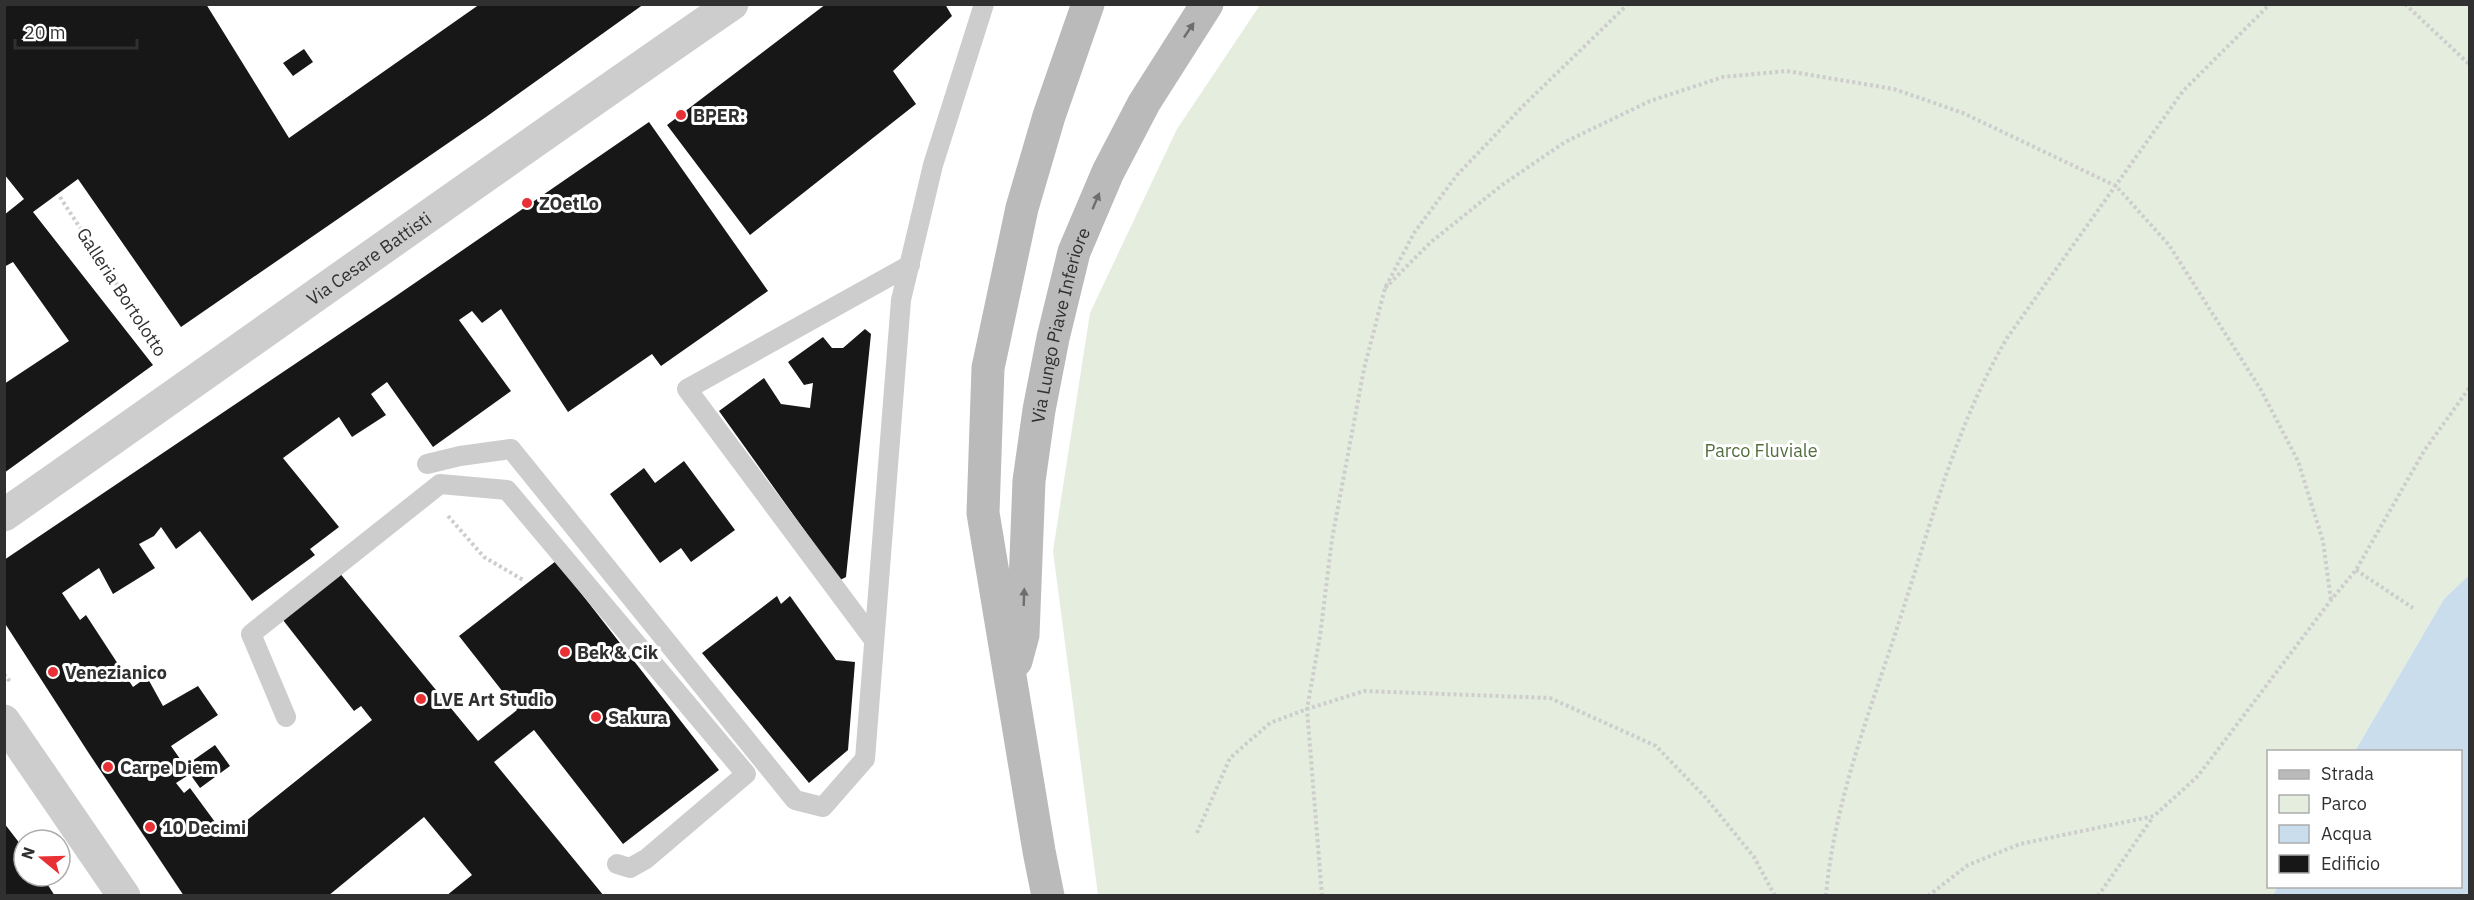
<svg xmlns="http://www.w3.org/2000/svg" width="2474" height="900" viewBox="0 0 2474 900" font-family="'IBM Plex Sans',sans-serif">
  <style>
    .green { fill: #e5edde }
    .water { fill: #cadded }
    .building { fill: #171717 }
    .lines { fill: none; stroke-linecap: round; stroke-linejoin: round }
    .path { stroke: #cdcdcd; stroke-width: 4; stroke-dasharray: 3 3; stroke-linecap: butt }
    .service { stroke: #cdcdcd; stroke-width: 20 }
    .tertiary { stroke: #cdcdcd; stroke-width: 33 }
    .secondary { stroke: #bababa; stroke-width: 33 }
    .oneway { fill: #6e6e6e }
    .poi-dot { fill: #e83035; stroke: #fff; stroke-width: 2 }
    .labels { text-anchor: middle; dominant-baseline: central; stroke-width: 6; stroke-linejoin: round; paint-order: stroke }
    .poi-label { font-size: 18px; font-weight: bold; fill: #303030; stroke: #fff; text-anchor: start }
    .street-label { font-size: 18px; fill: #303030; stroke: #fff }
    .park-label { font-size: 18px; fill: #506d3c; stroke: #fff }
  </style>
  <rect width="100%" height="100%" fill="#fff"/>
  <path class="green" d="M1260 5H2469V575L2444 599 2355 751 2268 752V886L2278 887 2273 895H1098L1053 551 1090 313 1177 129Z"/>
  <path class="water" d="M2469 575V895H2273L2278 886H2460V752L2355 751 2444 599Z"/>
  <path class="building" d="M4 4H206L289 138 480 4H644L486 117 181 327 78 179 33 212 153 365 4 473V384L69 341 13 262 4 267V215L24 199 4 174Z
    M826 4H945L952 16 893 71 916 104 750 235 667 125Z
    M304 49 313 62 293 76 283 63Z
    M649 122 768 291 661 366 652 354 568 412 501 309 482 323 472 311 459 320 511 391 433 447 387 382 371 394 386 415 352 437 339 417 283 458 339 527 310 549 315 555 252 601 200 531 176 549 161 527 154 536 139 544 155 568 113 594 99 568 62 593 80 620 86 615 133 687 147 677 163 706 198 686 218 715 171 746 185 766 215 745 230 766 200 788 190 774 176 783 184 793 190 788 226 837 372 720 361 706 354 711 283 620 338 571 478 741 517 710 459 636 556 561 719 770 623 844 534 730 494 762 604 896H446L472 875 424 817 328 896H184L88 752 4 622V560L393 298Z
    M865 329 871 334 846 577 840 580 719 411 764 378 781 404 810 408 813 383 804 385 788 362 823 337 832 348H843Z
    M684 461 735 530 691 562 681 548 660 563 610 494 644 468 655 483Z
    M777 596 781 604 790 596 836 660 855 662 848 750 809 783 702 653Z
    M4 823 24 849V876H42L55 896H4Z"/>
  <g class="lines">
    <path class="path" d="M2405 4 2470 65
      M60 197 164 357
      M1385 288 1431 242 1502 185 1565 142 1650 101 1723 77 1787 71 1894 89 1963 113 2116 186 2169 245 2261 390 2298 461 2323 541 2331 600
      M448 516 484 557 525 581
      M2356 570 2413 608
      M4 674 11 683
      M1197 833 1230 758 1270 723 1307 709 1364 691 1550 698 1656 746 1706 798 1754 857 1775 896
      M1322 896 1307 709 1320 636 1332 539 1364 369 1385 288 1414 233 1457 175 1524 105 1628 4
      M1826 896C1834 801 1871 709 1900 619 1931 523 1956 425 2007 338L2183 91 2270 4
      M1928 896 1968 865 2020 844 2154 816 2198 776 2331 600 2356 570 2424 451 2470 387
      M2098 896 2153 817"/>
    <path class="service" d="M427 464 460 456 511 449 795 800 823 807 865 759 901 300 933 165 984 4
      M874 640 687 389 910 265
      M286 717 251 634 440 484 507 490 746 774 646 859 630 868 617 864"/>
    <g class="tertiary">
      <path id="s1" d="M4 515C247 345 488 172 732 4"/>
      <path d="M4 721 124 896"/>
    </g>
    <g class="secondary">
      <path id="s2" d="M1016 661 1023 635 1029 481 1039 410 1053 338 1074 252 1108 172 1144 103 1207 4"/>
      <path d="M1048 896 1039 851 983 513 988 368 1022 208 1049 116 1088 4"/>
    </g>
  </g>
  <defs><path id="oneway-solid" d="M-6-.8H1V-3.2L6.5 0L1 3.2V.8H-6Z" transform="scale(1.5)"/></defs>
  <g class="oneway">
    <use href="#oneway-solid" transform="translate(1189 30) rotate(-56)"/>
    <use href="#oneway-solid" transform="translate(1096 201) rotate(-67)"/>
    <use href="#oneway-solid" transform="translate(1024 597) rotate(-88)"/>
  </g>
  <g class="poi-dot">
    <circle cx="681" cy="115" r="6"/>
    <circle cx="527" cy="203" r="6"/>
    <circle cx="565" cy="652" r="6"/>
    <circle cx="53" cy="672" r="6"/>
    <circle cx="421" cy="699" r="6"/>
    <circle cx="596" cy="717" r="6"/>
    <circle cx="108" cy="767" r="6"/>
    <circle cx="150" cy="827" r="6"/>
  </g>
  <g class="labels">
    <g class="poi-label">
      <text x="693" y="115">BPER:</text>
      <text x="539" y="203">ZOetLo</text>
      <text x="577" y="652">Bek &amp; Cik</text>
      <text x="65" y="672">Venezianico</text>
      <text x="433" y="699">LVE Art Studio</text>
      <text x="608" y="717">Sakura</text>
      <text x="120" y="767">Carpe Diem</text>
      <text x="162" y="827">10 Decimi</text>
    </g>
    <g class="street-label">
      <text stroke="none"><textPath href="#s1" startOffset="446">Via Cesare Battisti</textPath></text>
      <text transform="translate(122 292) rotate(57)">Galleria Bortolotto</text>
      <text stroke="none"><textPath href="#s2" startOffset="340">Via Lungo Piave Inferiore</textPath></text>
    </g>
    <g class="park-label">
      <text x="1761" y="450">Parco Fluviale</text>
    </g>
  </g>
  <rect width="2474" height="900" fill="none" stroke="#303030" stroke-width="12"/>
  <rect x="2267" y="750" width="195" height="138" fill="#ffffff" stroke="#acacac" stroke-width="1.5"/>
  <rect x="2279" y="770" width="30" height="9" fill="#bababa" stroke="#acacac" stroke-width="1.5"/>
  <text x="2321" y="780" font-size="18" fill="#303030">Strada</text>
  <rect x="2279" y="795" width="30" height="18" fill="#e5edde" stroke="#acacac" stroke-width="1.5"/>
  <text x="2321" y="810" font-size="18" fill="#303030">Parco</text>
  <rect x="2279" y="825" width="30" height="18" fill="#cadded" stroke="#acacac" stroke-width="1.5"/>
  <text x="2321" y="840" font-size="18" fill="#303030">Acqua</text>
  <rect x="2279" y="855" width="30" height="18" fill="#171717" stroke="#acacac" stroke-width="1.5"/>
  <text x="2321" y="870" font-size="18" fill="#303030">Edificio</text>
  <g transform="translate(42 858) rotate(289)"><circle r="28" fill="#ffffff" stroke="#acacac" stroke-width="1.5"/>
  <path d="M0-4.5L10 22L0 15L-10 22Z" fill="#e83035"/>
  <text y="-9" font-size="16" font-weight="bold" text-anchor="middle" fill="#303030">N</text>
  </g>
  <path d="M15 39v9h122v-9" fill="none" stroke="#303030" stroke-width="3"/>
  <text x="24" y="39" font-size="18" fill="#303030" stroke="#ffffff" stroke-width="4.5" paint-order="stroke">20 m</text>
</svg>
